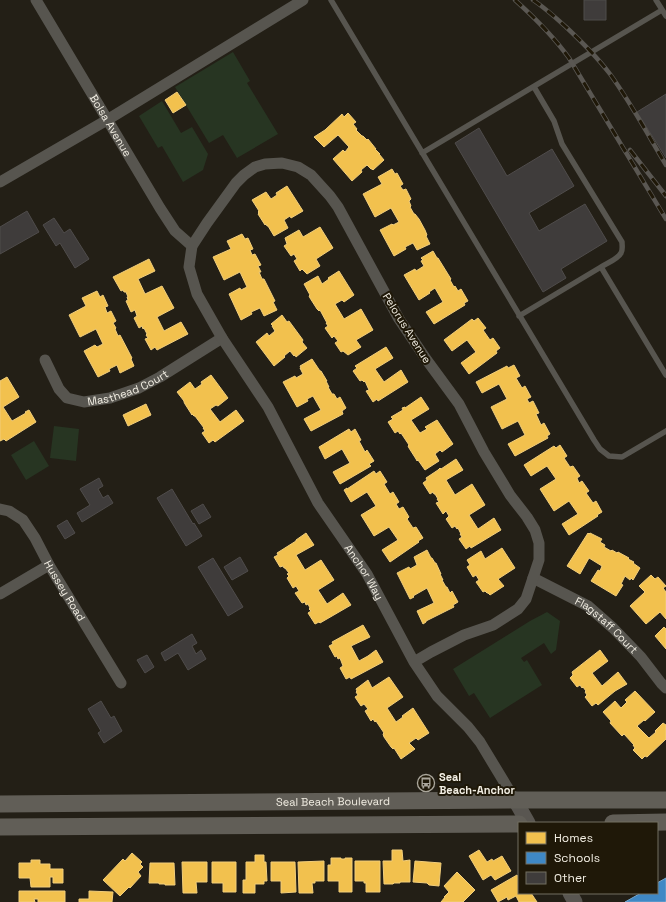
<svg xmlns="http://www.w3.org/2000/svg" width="666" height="902" viewBox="0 0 666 902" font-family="'Space Grotesk',sans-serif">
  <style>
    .green { fill: #273522 }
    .homes { fill: #f2c14e; stroke: #f2ce7b }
    .schools { fill: #3f88c5; stroke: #75a7ce }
    .building { fill: #3f3c3b; stroke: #4f4c4b }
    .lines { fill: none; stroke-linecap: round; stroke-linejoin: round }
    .lane { stroke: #57554f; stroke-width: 5.5 }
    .street { stroke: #57554f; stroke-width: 11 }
    .secondary { stroke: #595651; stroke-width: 15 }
    .primary { stroke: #615e57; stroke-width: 17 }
    .rail-casing { stroke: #5a5752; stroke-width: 4.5 }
    .rail { stroke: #1f1808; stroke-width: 3; stroke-dasharray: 9; stroke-linecap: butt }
    .labels { text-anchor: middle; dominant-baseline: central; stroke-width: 4; stroke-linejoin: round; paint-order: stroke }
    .street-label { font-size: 11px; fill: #f2eee3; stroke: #1f1808 }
    .poi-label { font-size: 11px; font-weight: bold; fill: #f2eee3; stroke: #1f1808; text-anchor: start }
  </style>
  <rect width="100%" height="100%" fill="#231f16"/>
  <path class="green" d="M233 52 250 81 247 83 278 134 237 158 223 135 209 143 175 87Z
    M162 101 181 133 192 127 208 154 203 170 183 182 162 146 158 148 139 116Z
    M54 426 79 429 76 461 50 458Z
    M34 441 49 466 26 480 11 455Z
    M547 612 560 621 556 650 551 654 544 643 521 658 524 662 527 660 542 685 490 718 474 693 469 696 453 669 530 621Z"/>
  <path class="homes" d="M177 92 186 105 173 113 165 100Z
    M348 113 356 122 353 124 357 129 356 130 362 136H363L367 140 368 139 376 149H375L380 154H379L384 160 373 170 372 169H371L367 165 361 170 362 172 352 181 333 159 343 150 345 152 349 147 338 135 324 147 314 137 325 130 342 114 344 117Z
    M392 169 395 174 397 173 403 184 400 186 403 190 406 189 411 199 409 201 411 206 410 207 414 214H415L419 219 425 230 427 235 426 236 430 244 417 250 413 243 405 247 406 249 394 256 380 230 392 224 393 225 399 222 391 208 375 217 363 194 382 184 378 177Z
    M287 186 303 211 291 218 290 216 284 220 288 228 274 236 268 226H267L266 224 265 225 258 214 259 213 258 212 259 211 252 200 266 192 271 199 277 195 276 193Z
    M320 227 333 248 316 259 320 266 307 274 302 269 300 271 294 261 297 259 294 254 291 256 284 246 287 244 285 238 299 230 303 237Z
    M242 234 245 239 248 238 253 249 250 250 252 255 255 254 261 265 258 266 261 272H259L262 279H264L275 301 273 302 277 310 264 316 260 308 251 312 252 314 241 320 229 294 240 288 241 290 247 287 240 272 224 280 213 257 231 249 227 241Z
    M433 251 437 258H438L451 279 450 280 454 287 455 286 458 291 461 289 468 301 464 303 465 305 434 324 426 312 443 302 435 288 429 292 430 293 419 300 404 275 415 269 416 271 424 266 421 261 423 260 421 258Z
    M149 259 155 271 138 279 145 294 162 286 174 308 157 317 164 331 181 322 188 334 157 350 155 347 151 350 145 339 148 338 146 335 147 334 144 328 143 329 142 326 139 328 134 318 137 316 135 310 131 312 126 301 128 300 127 297H128L126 292H124L123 290 121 291 113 277Z
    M339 271 354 295 344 302 342 300 335 304 344 319 361 309 373 330 356 340 361 347 348 355 343 351 341 352 335 343 338 341 334 336 332 338 325 328 328 326 326 323H327L320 310 319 311 317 309 310 298 309 296 310 295 304 284 318 276 322 284 329 279 328 278Z
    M97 291 100 297 103 295 108 306 105 307 107 313 111 311 116 321 113 323 116 328 115 329 118 336 120 335 132 358 131 359 134 366 120 373 117 365 109 369 110 371 98 377 84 351 95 345 97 347 103 344 96 329 80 337 69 315 86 306 82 298Z
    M282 315 287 322 289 321 303 340 302 342 307 348 296 357 295 355 294 356 290 351 284 356 285 357 274 366 256 342 267 333 269 336 275 331 272 326H273L271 324Z
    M478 318 486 328 483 330 490 340 493 338 500 348 496 351 497 353 469 374 461 363 476 352 467 340 452 351 444 340 472 319 474 321Z
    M386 347 393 358 375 369 384 382 401 370 408 382 378 401 377 399 373 402 366 391 369 390 365 381 364 382 362 380 360 381 353 371 357 368 355 366Z
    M312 359 320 371H321L327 381H326L329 387H328L332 394H334L337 399 340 397 346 408 342 411 343 414 311 431 304 419 321 410 313 396 307 399 308 401 297 407 283 382 295 376 296 378 303 374 300 368H301L300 366Z
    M514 365 520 376 516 378 522 388 525 386 531 397 527 399 529 403 533 401 539 413 536 414 541 425 544 423 550 434 547 436 548 438 515 456 508 444 525 435 518 421 502 429 491 407 507 399 499 384 482 393 476 382 507 366 508 368Z
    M211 375 228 398 218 406 216 405 210 409 220 422 236 410 244 421 215 442 213 440 209 443 202 433 205 431 203 428H204L195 416H194L192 414V415L185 404 184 402V401L177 392 190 382 195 389 202 384 201 382Z
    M7 377 19 397 3 407 12 421 26 413 25 412 29 410 36 422 6 441 4 439 0 441V381Z
    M421 397 429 409 411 420 420 433 427 429 425 427 437 420 453 444 442 452 440 450 435 454 439 461 425 470 418 460 417 461 416 459 409 448 408 446 409 445 401 433 400 434 398 431 395 433 388 422 393 419 391 417 403 410 402 408 405 407V408Z
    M146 404 151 415 128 426 123 415Z
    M349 429 351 432 355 429 361 440 359 441 365 452 367 450 374 461 369 464 371 466 340 484 333 472 350 463 342 449 325 459 319 447Z
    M560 445 567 456 564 458 570 467 573 466 580 476 577 478 579 483 582 481 589 491 586 493 593 503 596 501 602 512 597 515 598 516 569 535 562 524 578 514 569 501 554 511 540 489 556 479 547 466 531 476 524 465 554 446 556 448Z
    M456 459 463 470 446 480 455 495 472 484 485 505 469 515 478 529 494 518 501 530 471 548 470 546 466 549 459 539 462 537 460 534H461L458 528 457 529 455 526 452 528 446 519 449 516 446 511 443 514 436 503 439 502 437 499H438L435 494H434L433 492 430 494 423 483 427 480 426 478 438 470 440 468 441 469Z
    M374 471 376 474 380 471 387 482 384 484 390 494 393 492 399 502 396 504 399 509 403 507 409 517 407 519 413 528 416 527 423 538 418 541 419 542 390 562 382 550 398 540 389 527 374 536 361 515 376 506 367 492 351 502 344 490 347 488V489Z
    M306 533 314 545 296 555 305 570 321 560 334 580 318 590 327 604 343 593 351 605 320 623 319 622 315 624 308 613 311 611 309 609 310 608 308 604 306 605 305 602 302 603 295 593 299 591 296 586 293 588 287 578 289 576 287 574 289 573 285 568H284L283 566 280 567 274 557 278 555 277 553 296 541V540Z
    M588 533 589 534 590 533 602 539 600 542 605 545 604 547 611 551 612 550 617 553 618 552 629 558 628 559 634 562 633 563 640 568 633 580 631 578 630 580 625 576 621 584 623 585 616 596 591 581 598 570 600 571 602 566 589 558 580 574 567 566Z
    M502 548 515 568 498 579 504 586 490 595 488 593H487L485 591 483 592 476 582 479 580 476 575 473 577 467 567 470 565 467 560 481 551 485 559Z
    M427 550 431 558H432L435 563H436L441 574H440L443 580H442L446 587H447L450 593 452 591 458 602 453 605 454 607 426 621V622L423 624 417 611 434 603 427 588 413 596 414 597 410 599 397 573 409 567 410 569 417 565 414 557Z
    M651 575 655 579 658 577 666 586 663 588 666 592V619L660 612 646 624 630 606 645 592 639 586Z
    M363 625 370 637 351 646 359 661 368 656 376 650 383 662 351 679 350 677 346 679 340 668 343 666 340 658 338 659 337 656 335 657 329 646 333 644 332 642Z
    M664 627 666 629V649L655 636Z
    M600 650 608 661 592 673 602 686 618 672 627 684 615 691 598 705 596 703 592 706 585 697 587 695 585 692 586 691 583 687 582 688 580 685 577 687 570 678 573 675 572 672Z
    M389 677 403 697 387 708 396 722 403 717 402 716 413 708 429 733 418 740 416 738 409 743 415 749 401 759 394 748 393 749 391 747 384 737 383 734 384 733 376 721 375 722 373 719 371 721 365 711 368 709 364 704 361 706 355 697 358 695 356 692 357 691 356 689 368 680 372 688Z
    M635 691 655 712 645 721 644 720 637 726 649 738 656 732 655 731 663 723 666 725V739L647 757 645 756 642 759 633 750 635 748 633 745H634L624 734 622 736 610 723 611 721 603 712 615 701 621 708 627 702 625 700Z
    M392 850H402L403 861 410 860V882H400V883H394L393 884H384L383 861H392Z
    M479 850 487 862 492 859 493 861 502 856 511 871 495 880 491 875 483 880 469 856Z
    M132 853 142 862 140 864 143 867 138 872 141 876 130 888 129 887 120 896 103 880 123 859 125 861Z
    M255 855H264V862H266L267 881H264V884H255V893H243V880H246V862H255Z
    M331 858H341V859H345V858H352V892H339V881H328V865H331Z
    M31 860H40V864H50V869H63V883H53V877H50V887H31L30 878H19V863H31Z
    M324 861V881H315V883H312L313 893H299L298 862Z
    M355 861H380V892H366V883H364V881H355Z
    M415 861 441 863 439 886 429 885 427 883 413 882Z
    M182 862H207V882H196L197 893H183Z
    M212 862H236V892H223V883H212Z
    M271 862H295L296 892 281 893V881H271Z
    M150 863H174L175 885H165V884H159V883H149Z
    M457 872 475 890 463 902H441L445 897H444L449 892 444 886Z
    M517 875 519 878V893H531L537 902H519L516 896 508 900 507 897 498 902 491 890Z
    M19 891H65V902H38V899H34L35 902H19Z
    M89 891 113 892 112 902H79V899H89Z"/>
  <path class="schools" d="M666 878V901L665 902H625L641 893H657V883Z"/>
  <path class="building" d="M584 0H606V20H584Z
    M666 94V158L637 112Z
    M479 128 507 176 552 149 574 186 529 213 539 231 585 204 607 241 561 269 566 278 543 292 455 143Z
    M27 211 39 232 0 254V227Z
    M54 218 64 233 70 229 89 259 75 268 60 243 56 246 43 225Z
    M99 478 103 486 98 489 103 498 108 495 113 503 82 522 77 513 90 505 80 489Z
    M172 489 193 524 194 523 202 536 186 546 157 498Z
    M203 504 211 517 199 524 191 511Z
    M67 520 75 533 65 539 57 526Z
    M240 557 248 571 232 580 224 567Z
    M213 558 243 607 228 616 198 567Z
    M192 634 197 643 192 646 196 654 201 650 206 659 188 670 178 653 165 661 161 653Z
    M147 655 154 667 145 673 137 660Z
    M101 701 111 718 114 716 122 731 104 743 98 733 101 731 88 709Z"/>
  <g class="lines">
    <path class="lane" d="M331 0 594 440 600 449 609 456 622 457 666 431
      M656 0 666 16
      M534 87 554 121 562 144 622 242C622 246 623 250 621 253 618 259 607 263 601 267
      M422 153 662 10
      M519 316 601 267 666 375"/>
    <g class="street">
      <path id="s1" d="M36 0 160 208 175 231 192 246"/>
      <path d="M0 182 107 120 303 0"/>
      <path id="s2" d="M45 360 59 389 67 398 84 402 110 398 139 388 160 377 222 338"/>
      <path id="s3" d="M0 509 9 511 23 520 35 538 49 565 121 683"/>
      <path id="s4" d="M533 578 588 606 613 628 641 657 661 683 666 688"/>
      <path d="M0 594 49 565"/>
      <path id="s5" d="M414 662 431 652 464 635 493 625 518 609 526 599 539 560V543L535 530 527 517 510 495 484 452 459 404 426 359 399 319 338 207 330 196 311 175 298 167 282 163 265 164 255 167 244 175 236 183 207 223 192 246 189 267 197 294 222 338 268 407 318 503 367 574 414 662 437 696 468 727 480 742 515 800"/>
    </g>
    <path class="secondary" d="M515 800 528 823
      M570 893 575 902"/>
    <g class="primary">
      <path id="s6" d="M0 804 515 800H666"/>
      <path d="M613 823 666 822"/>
      <path d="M0 827 519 824"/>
    </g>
    <g class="rail-casing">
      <path id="rail" d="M515 0C535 18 554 37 569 58L666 219
        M533 0C545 8 556 18 566 27 582 42 597 57 610 74 631 103 648 135 666 165
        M630 150 666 196"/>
    </g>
    <use href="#rail" class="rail"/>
  </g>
  <defs>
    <g id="bus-ring" transform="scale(0.9)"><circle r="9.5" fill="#1f1808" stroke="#aaa69b" stroke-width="1.5"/><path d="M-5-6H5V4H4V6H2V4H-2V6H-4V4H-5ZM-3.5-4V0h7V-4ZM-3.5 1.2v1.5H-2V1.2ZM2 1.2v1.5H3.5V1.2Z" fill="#aaa69b"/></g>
  </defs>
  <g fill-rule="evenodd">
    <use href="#bus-ring" x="426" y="783"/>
  </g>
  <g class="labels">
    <g class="street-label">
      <text stroke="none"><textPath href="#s1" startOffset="146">Bolsa Avenue</textPath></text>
      <text transform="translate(407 328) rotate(58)">Pelorus Avenue</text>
      <text stroke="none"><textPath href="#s2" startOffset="108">Masthead Court</textPath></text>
      <text stroke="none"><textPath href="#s5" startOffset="1158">Anchor Way</textPath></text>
      <text stroke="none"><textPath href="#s3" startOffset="108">Hussey Road</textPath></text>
      <text stroke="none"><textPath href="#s4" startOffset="88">Flagstaff Court</textPath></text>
      <text stroke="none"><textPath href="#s6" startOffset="333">Seal Beach Boulevard</textPath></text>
    </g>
    <g class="poi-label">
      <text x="439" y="777">Seal<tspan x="439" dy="13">Beach-Anchor</tspan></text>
    </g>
  </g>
  <rect x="518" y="822" width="140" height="72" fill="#1f1808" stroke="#736e60"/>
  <rect x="526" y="832" width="20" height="12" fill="#f2c14e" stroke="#736e60"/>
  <text x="554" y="842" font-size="12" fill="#f2eee3">Homes</text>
  <rect x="526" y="852" width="20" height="12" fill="#3f88c5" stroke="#736e60"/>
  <text x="554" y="862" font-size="12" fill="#f2eee3">Schools</text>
  <rect x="526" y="872" width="20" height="12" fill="#3f3c3b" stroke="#736e60"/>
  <text x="554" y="882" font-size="12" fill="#f2eee3">Other</text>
</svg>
